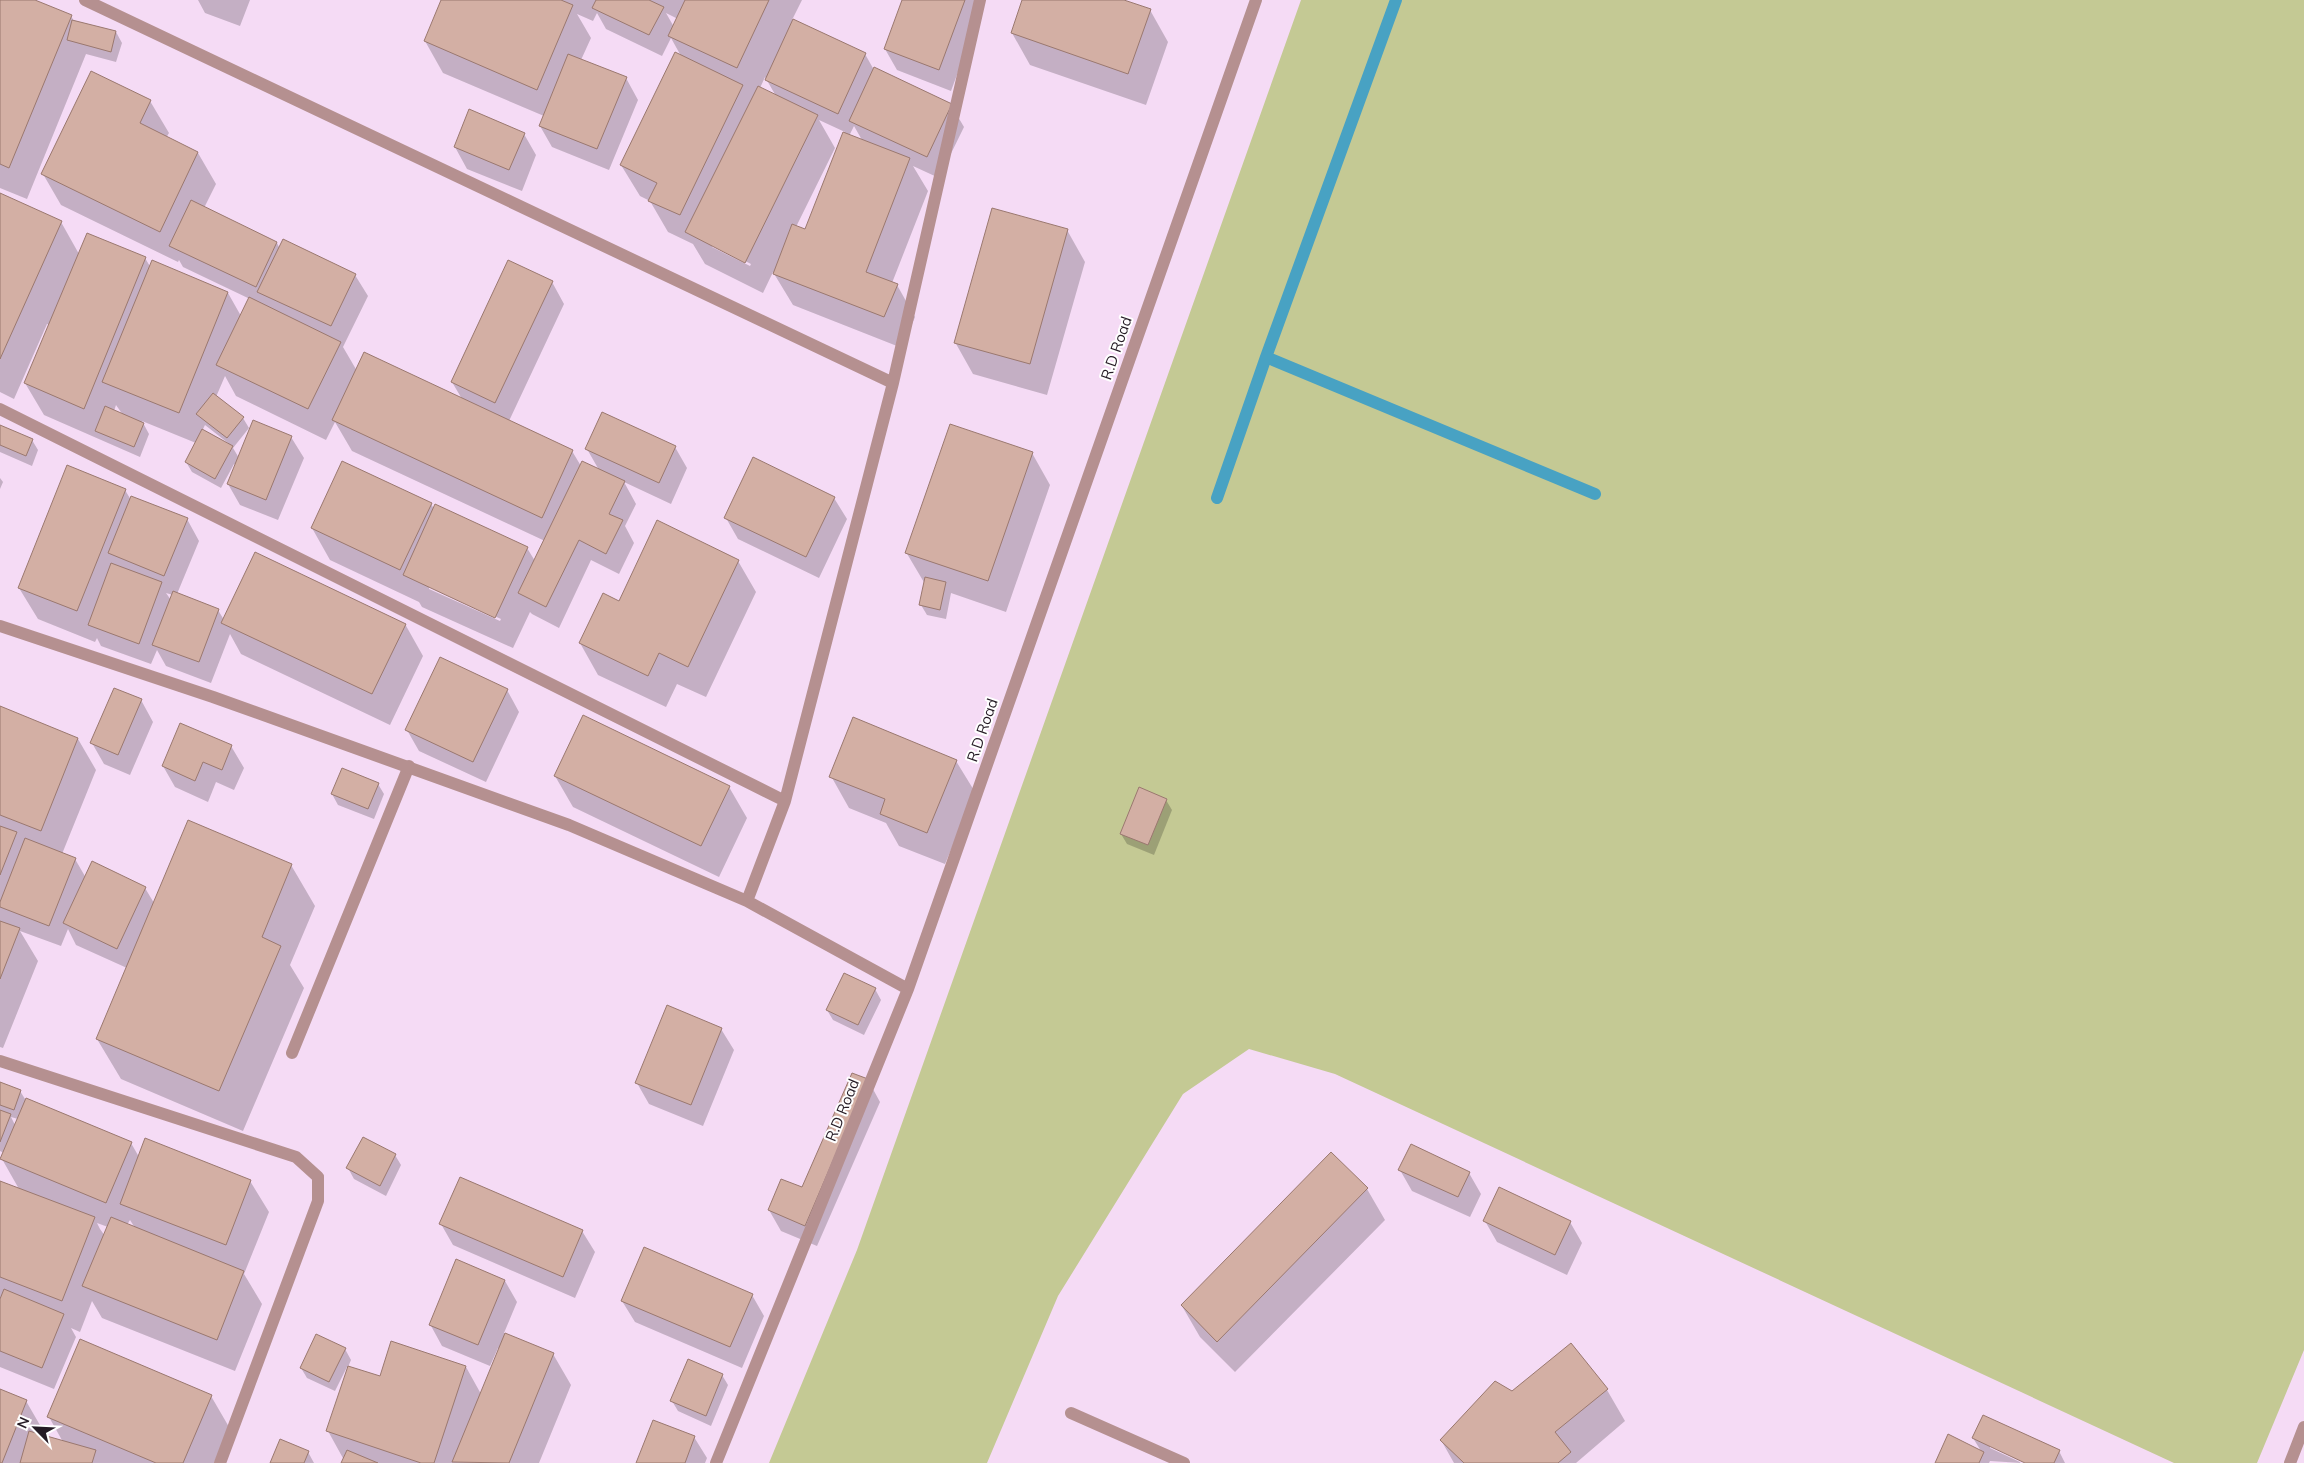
<svg xmlns="http://www.w3.org/2000/svg" width="2304" height="1463" viewBox="0 0 2304 1463" font-family="Mulish,sans-serif">
  <style>
    .green { fill: #c4c994 }
    .shadow { fill: #0003; fill-rule: evenodd }
    .lines { fill: none; stroke-linecap: round; stroke-linejoin: round }
    .stream { stroke: #48a2c3; stroke-width: 12 }
    .building { fill: #d3afa4; stroke: #9a786f }
    .lane { stroke: #b59090; stroke-width: 12 }
    .street { stroke: #b59090; stroke-width: 12 }
    .labels { text-anchor: middle; dominant-baseline: central; stroke-width: 4; stroke-linejoin: round; paint-order: stroke }
    .street-label { font-size: 15px; fill: #251b25; stroke: #fff }
  </style>
  <rect width="100%" height="100%" fill="#f5dbf5"/>
  <path class="green" d="M1301 0H2304V1350L2257 1463H2174L1335 1074 1249 1049 1183 1094 1058 1296 987 1463H769L857 1250Z"/>
  <path class="shadow" d="M0 0H31L71 16 74 21 116 32 122 43 116 62 86 54 27 199 0 188Z
    M198 0H250L240 26 205 13Z
    M443 0H802L792 20 865 54 874 70 951 105 964 127 939 178 913 166 928 191 892 283 897 285 915 317 902 348 793 305 773 272 763 293 705 264 693 244 668 232 650 201 640 196 621 165 681 56 671 38 662 56 606 29 597 13 593 21 577 14 591 38 581 60 626 78 638 100 609 170 552 147 540 126 544 116 443 73 425 41ZM666 13 678 19 674 27ZM765 77 776 96 760 88ZM819 120 845 132 806 231 796 227 835 148ZM854 126 862 140 849 136ZM712 244 751 264 750 266 712 247Z
    M903 0H981L983 4 951 91 897 70 885 49Z
    M1024 0H1120L1150 10 1168 42 1146 105 1030 65 1012 33Z
    M91 73 150 101 169 133 166 138 198 153 216 184 204 208 277 243 280 249 355 275 368 296 343 347 357 371 462 399 452 382 552 282 564 304 509 421 572 451 581 466 599 470 587 449 675 447 687 468 671 504 624 482 636 504 625 526 634 543 619 574 591 560 559 628 532 614 530 612 513 648 422 607 419 602 330 560 312 528 431 504 434 509 527 548 535 561 545 541 352 451 335 422 326 440 236 396 225 376 216 397 243 418 249 428 233 448 239 458 291 437 304 458 278 520 240 505 228 484 236 465 234 464 221 488 192 472 186 462 196 443 142 421 149 434 140 457 44 415 25 383 50 325 47 324 14 399 0 392V197L61 222 79 254 87 235 145 258 151 268 228 293 241 316 250 299 183 267 179 260 178 262 61 205 43 174ZM116 405 123 415 114 411ZM205 425 228 443V445L202 431ZM429 586 501 619 500 621 429 589Z
    M524 134 536 155 522 191 467 169 455 147Z
    M1067 230 1085 262 1047 395 973 374 955 342Z
    M0 426 32 440 38 450 32 466 0 452Z
    M1032 453 1050 485 1006 612 951 593 946 619 927 615 921 605 925 584 906 552Z
    M0 478 3 482 0 489Z
    M125 490 131 500 187 519 199 541 177 594 218 610 224 620 405 624 423 656 390 725 241 654 230 634 211 683 166 666 157 650 151 664 101 646 97 638 95 642 38 619 19 588ZM166 593 173 595 171 600Z
    M834 498 847 519 819 578 738 539 726 518Z
    M738 561 756 592 706 697 677 684 666 707 598 675 580 643 620 602Z
    M507 690 519 712 486 782 419 751 407 730Z
    M141 700 153 722 130 775 104 764 92 743Z
    M0 708 78 739 96 770 62 854 75 859 86 878 145 888 154 903 291 865 315 906 290 965 304 988 243 1131 121 1079 97 1039 127 968 76 945 68 929 61 946 20 931 38 961 3 1048 0 1047Z
    M181 725 231 746 244 768 234 790 216 782 208 802 175 787 163 766Z
    M956 761 975 792 945 864 899 846 886 823 849 808 831 776Z
    M555 776 729 787 747 818 719 877 573 807Z
    M378 784 384 794 374 819 338 805 332 794Z
    M1166 800 1172 810 1154 855 1127 844 1121 834Z
    M875 989 881 1000 864 1035 833 1020 827 1010Z
    M721 1029 734 1050 703 1126 649 1104 637 1083Z
    M868 1080 880 1102 817 1246 781 1231 769 1210 803 1189Z
    M0 1083 20 1091 25 1099 131 1143 139 1157 250 1181 269 1212 244 1274 262 1304 235 1371 102 1318 92 1301 80 1332 71 1328 76 1337 54 1389 0 1367V1182L19 1189 2 1159 4 1153 0 1151ZM11 1117 18 1119 16 1125 14 1123ZM130 1220 135 1228 127 1225ZM97 1223 108 1227 105 1236 100 1229Z
    M395 1155 401 1165 386 1196 354 1179 348 1168Z
    M1400 1170 1469 1173 1481 1194 1470 1217 1412 1191Z
    M1367 1189 1385 1220 1235 1372 1200 1337 1182 1306Z
    M1485 1221 1570 1222 1582 1243 1567 1275 1497 1242Z
    M441 1224 582 1231 595 1252 575 1298 453 1245Z
    M505 1281 517 1302 504 1333 553 1354 571 1385 539 1463H343L344 1460 328 1431 349 1368 347 1367 335 1391 307 1378 301 1368 345 1349 351 1360 348 1367 380 1377 466 1367 481 1394 500 1349 498 1348 490 1366 442 1346 430 1324Z
    M752 1295 764 1316 742 1368 635 1322 622 1301Z
    M1571 1345 1607 1390 1625 1421 1576 1463H1454L1441 1440 1512 1392Z
    M722 1375 728 1385 711 1426 678 1411 672 1401Z
    M0 1391 26 1401 44 1432 43 1436 63 1442 49 1417 211 1396 229 1427 214 1463H0Z
    M694 1437 707 1458 705 1463H638Z
    M1973 1438 2059 1451 2065 1463H2028L1990 1445V1448L2022 1463 1990 1461 1989 1463H1936L1981 1451Z
    M308 1452 314 1463H271Z"/>
  <g class="lines">
    <path class="stream" d="M1266 357 1595 494
      M1217 498 1266 357 1396 0"/>
  </g>
  <path class="building" d="M0 0H35L72 15 9 168 0 164Z
    M441 0H561L573 5 537 90 424 41Z
    M596 0H649L664 7 649 35 592 8Z
    M685 0H769L737 68 668 36Z
    M902 0H965L939 70 884 49Z
    M1022 0H1124L1151 9 1128 74 1011 33Z
    M793 19 866 53 838 114 765 80Z
    M72 20 116 31 111 52 67 40Z
    M675 52 743 85 680 215 648 201 657 183 620 165Z
    M568 54 627 77 597 149 539 126Z
    M874 67 952 104 927 157 849 121Z
    M91 71 151 100 140 123 198 152 160 232 41 174Z
    M758 86 818 115 745 263 685 232Z
    M469 109 525 133 509 170 454 147Z
    M843 132 910 158 866 272 898 284 884 317 773 274 792 224 805 229Z
    M0 193 62 221 0 359Z
    M191 200 277 242 256 287 169 246Z
    M992 208 1068 229 1030 364 954 343Z
    M87 233 146 257 84 409 24 383Z
    M283 239 356 274 331 326 257 292Z
    M152 260 228 292 179 413 102 382Z
    M508 260 553 281 495 403 451 382Z
    M249 297 341 342 308 409 216 365Z
    M364 352 573 450 542 518 332 420Z
    M213 393 244 417 227 438 196 414Z
    M105 406 144 423 134 447 95 431Z
    M602 412 676 446 659 483 585 449Z
    M253 420 292 436 266 500 227 484Z
    M950 424 1033 452 988 581 905 553Z
    M0 425 33 439 26 456 0 445Z
    M202 429 233 446 215 479 185 462Z
    M753 457 835 497 806 557 724 518Z
    M342 461 432 503 400 570 311 528Z
    M582 461 625 481 609 514 623 520 606 554 579 540 546 607 518 593Z
    M67 465 126 489 77 611 18 588Z
    M131 496 188 518 164 576 108 553Z
    M435 504 528 547 495 618 403 575Z
    M657 520 739 560 688 667 659 653 648 676 579 643 603 593 619 601Z
    M255 552 406 624 372 694 221 623Z
    M111 563 162 582 139 644 88 625Z
    M925 577 946 582 940 610 919 605Z
    M173 591 219 609 199 662 152 645Z
    M440 657 508 689 473 762 405 730Z
    M114 688 142 699 118 755 90 743Z
    M0 706 78 738 41 831 0 815Z
    M583 715 730 786 701 846 554 776Z
    M853 717 957 760 927 833 880 814 885 799 829 777Z
    M180 723 232 745 222 770 203 762 195 781 162 766Z
    M342 768 379 783 368 809 331 794Z
    M1139 787 1167 799 1148 845 1120 834Z
    M188 820 292 864 262 937 281 946 219 1091 96 1039Z
    M0 826 17 832 0 875Z
    M25 838 76 858 49 926 0 907V902Z
    M92 861 146 887 117 949 63 923Z
    M0 921 20 928 0 979Z
    M844 973 876 988 858 1025 826 1010Z
    M667 1005 722 1028 691 1105 635 1083Z
    M852 1073 868 1079 805 1226 768 1210 781 1179 802 1187Z
    M0 1082 21 1090 14 1110 0 1105Z
    M26 1098 132 1142 106 1203 0 1159Z
    M0 1110 11 1114 0 1142Z
    M363 1137 396 1154 380 1186 346 1168Z
    M145 1138 251 1180 226 1245 120 1204Z
    M1411 1144 1470 1172 1458 1197 1398 1170Z
    M1331 1152 1368 1188 1217 1342 1181 1305Z
    M460 1177 583 1230 563 1277 439 1224Z
    M0 1181 95 1217 62 1301 0 1277Z
    M1499 1187 1571 1221 1555 1255 1483 1221Z
    M111 1217 244 1271 217 1340 82 1286Z
    M644 1247 753 1294 730 1347 621 1301Z
    M456 1259 505 1280 478 1345 429 1325Z
    M4 1289 64 1314 42 1368 0 1351V1299Z
    M505 1333 554 1353 509 1463 452 1462Z
    M316 1334 346 1348 329 1382 300 1368Z
    M80 1339 212 1395 183 1463H156L47 1417Z
    M391 1341 466 1366 434 1463H421L326 1431 348 1366 380 1376Z
    M1571 1343 1608 1389 1555 1432 1571 1452 1558 1463H1464L1440 1440 1495 1381 1512 1391Z
    M688 1359 723 1374 706 1416 670 1401Z
    M0 1389 27 1400 2 1463H0Z
    M1983 1415 2060 1450 2054 1463H2025L1972 1438Z
    M653 1420 695 1436 685 1463H636Z
    M29 1431 96 1450 92 1463H20Z
    M1948 1434 1984 1452 1979 1463H1935Z
    M280 1439 309 1451 304 1463H270Z
    M347 1450 378 1463H341Z"/>
  <g class="lines">
    <path class="lane" d="M292 1053 409 766
      M1071 1413 1184 1463
      M2290 1463 2304 1427"/>
    <path class="street" d="M85 0 893 383
      M0 409 785 801
      M0 626 213 697 569 825 747 901 908 989
      M747 901 785 801 893 383 980 0
      M0 1061 296 1157 318 1177V1201L220 1463
      M716 1463 908 989 1256 0"/>
  </g>
  <g class="labels">
    <g class="street-label">
      <text transform="translate(1116 348) rotate(-71)">R.D Road</text>
      <text transform="translate(982 730) rotate(-71)">R.D Road</text>
      <text transform="translate(842 1110) rotate(-68)">R.D Road</text>
    </g>
  </g>
  <g transform="translate(35 1428) rotate(294)" stroke="#ffffff" stroke-width="4" paint-order="stroke">
  <path d="M0-4L9 19L0 12L-9 19Z" fill="#251b25"/>
  <text y="-8" font-size="14" font-weight="bold" text-anchor="middle" fill="#251b25">N</text>
  </g>
</svg>
